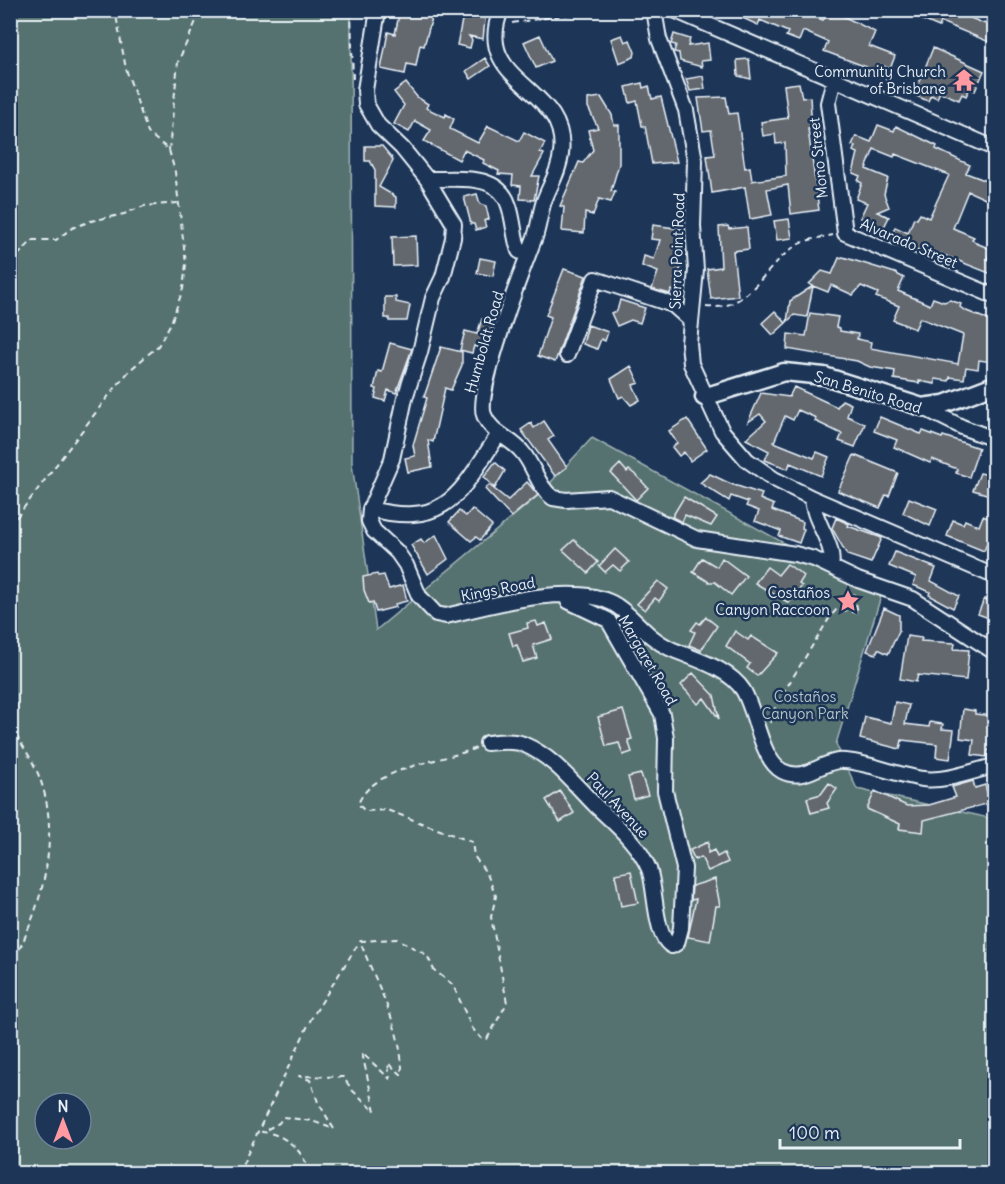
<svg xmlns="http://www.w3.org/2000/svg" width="1005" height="1184" viewBox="0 0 1005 1184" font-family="Delius,sans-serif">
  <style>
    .green { fill: #56726f; stroke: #9fb2b4; stroke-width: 1.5; fill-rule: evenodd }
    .building { fill: #64676e; stroke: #e8f1f8; stroke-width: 1.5 }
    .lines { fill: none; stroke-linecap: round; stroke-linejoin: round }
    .minor-casing { stroke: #e8f1f8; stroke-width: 18 }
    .tertiary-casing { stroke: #e8f1f8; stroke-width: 21 }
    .path { stroke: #e8f1f8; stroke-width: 2; stroke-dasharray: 6 4.5; stroke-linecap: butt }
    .minor { stroke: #1d3557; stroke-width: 14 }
    .tertiary { stroke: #1d3557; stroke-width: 16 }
    .labels { text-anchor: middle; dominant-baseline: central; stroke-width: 5; stroke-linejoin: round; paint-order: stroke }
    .poi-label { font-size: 15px; fill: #e8f1f8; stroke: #1d3557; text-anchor: end }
    .street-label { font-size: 15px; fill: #e8f1f8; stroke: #1d3557 }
    .park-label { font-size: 15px; fill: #b5c5c8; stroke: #1d3557 }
  </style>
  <rect width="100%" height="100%" fill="#1d3557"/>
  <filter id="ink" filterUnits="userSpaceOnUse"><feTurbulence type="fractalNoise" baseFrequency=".0167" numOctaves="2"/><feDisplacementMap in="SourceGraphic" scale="12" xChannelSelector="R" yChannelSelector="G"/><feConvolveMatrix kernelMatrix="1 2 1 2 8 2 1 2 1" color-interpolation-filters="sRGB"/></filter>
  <g filter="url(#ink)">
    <path class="green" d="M10 11H351L352 464 376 630 539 495 592 438 881 596 836 744 857 789 994 819V1173H11ZM45 1103H81V1139H45Z"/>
    <path class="building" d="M400 10H434L424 46 420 45 416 66 407 64 405 74 381 69 388 32 395 34Z
      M464 10H486L483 39 469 36 472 40 470 48 457 45Z
      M725 10H769L780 15 782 10H798L823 20 831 10 875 32 869 46 895 56 890 69 884 66 880 77 867 72 869 68 824 51 828 42 803 31 799 41 786 36 788 32 760 20 758 25Z
      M921 10H968L966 16 985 24 991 10H994V44L941 22 939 27 918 18Z
      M674 34 690 39 688 46 708 43 710 60 701 61 702 67 680 61 679 53 674 52 676 45 671 44Z
      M540 35 552 61 536 68 524 42Z
      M622 35 625 42 630 40 635 52 634 57 619 63 611 39Z
      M933 48 984 71 975 91 970 88 966 96 962 94 959 100 940 92 937 98 931 95 928 101 914 95Z
      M485 58 490 66 471 79 466 71Z
      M749 59 751 79 738 76 737 60Z
      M703 76 705 89 690 91 686 79Z
      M406 83 417 97 428 104 426 108 445 117 446 114 454 119 450 129 478 143 488 126 519 141 524 132 545 143 540 152 544 154 532 176H539L534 200 520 199 521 186 512 185 513 175 498 174 499 171 483 163 484 160 464 150 459 160 424 141 431 130 415 121 409 132 394 124 404 105 394 92Z
      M642 83 643 88 649 86 652 99 661 97 677 162 652 164 645 126H642L637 101 630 103 626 87Z
      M799 83 802 98 810 97 812 129H808L819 210 791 214 788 185 767 189 772 215 750 219 745 187 712 193 707 156 715 155 711 130 703 131 698 98 726 97 729 114 737 113 745 168 750 167 752 181 786 176 785 143 776 144 775 134 763 136 761 122 788 118 784 85Z
      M601 97 612 115 614 125H619V164L611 191 615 192 611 202 599 199 593 215 585 213 584 233 562 231 564 207 560 206 579 162 583 163 593 150 588 130 598 128 588 107V99Z
      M878 125 894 131 896 126 937 146 936 149 970 165 966 173 987 181 994 165V203L968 191 953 228 974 237 972 239 976 243 991 249 987 259 994 261V275L941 254 940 257 922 249 921 252 890 239 895 227 908 233 914 218 917 219 920 214 929 218 949 175 895 154 894 157 874 149 866 169 888 178 884 194 889 207 877 212 889 217 883 229 870 223 872 220 860 218 867 203 856 199 862 183 858 181 860 176 853 173 858 153 853 151 855 146 852 145 856 136 871 142Z
      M365 146H382L392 158 393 161 379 187 396 197V207L375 206V170L370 161H365Z
      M477 194 480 204 486 206 489 219 484 221 486 227 476 230 474 224H471L464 197Z
      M789 219 792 238 777 240 774 221Z
      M653 225 682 229 680 246H675L681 267 677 280 680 281 677 292 671 290 670 294 652 289 658 272 642 266 644 256 654 259 660 240 651 239Z
      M728 226 729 229 747 227 749 249 733 251 738 296 711 299 707 269 721 267 719 227Z
      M416 236 417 265 393 266 392 237Z
      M843 257 895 273 904 278 898 291 930 305 933 298 944 302 950 300 961 304 960 307 964 310 994 322 992 362 979 360 978 369 966 367 964 379 950 377 949 381 935 379V384L919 381V383L894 379 895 371 870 367 857 361 787 349 788 334 806 336 810 313 838 317 836 327 840 328V331L858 334 857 339 871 342 870 348 958 364 963 335 920 318 915 329 893 320 899 306 876 297 878 293 861 286 853 295 831 285 828 292 813 286 807 317 794 315 787 322 790 301 813 286 809 284 822 271 832 274 839 258Z
      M480 258 496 261 493 276 477 273Z
      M564 269 586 276 555 362 538 356 551 317 546 315Z
      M385 297H396V302L410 305 407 321H389V318H385Z
      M620 300 645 308 640 323 631 320 617 326 611 313 617 311Z
      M775 311 786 323 773 335 762 323Z
      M482 319 494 322 485 350 474 346 472 353 460 350 465 331 477 334Z
      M588 325 608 332 605 341 601 339 597 349 583 344Z
      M390 343 412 349 396 393 388 390 385 401 375 398 377 389 374 388 378 371 382 372Z
      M441 347 462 352V365L451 390 445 388 433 442 428 440 432 467 408 472 405 458 415 456 413 445 427 398 424 397Z
      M631 366 639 383 633 385 640 400 631 405 623 396 619 398 611 379Z
      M794 387 837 407 842 400 851 404 847 416 865 424 855 447 839 441 842 434 815 421 816 418 798 410 793 420 785 416 774 442 814 458 817 452 829 457 821 476 790 463 788 469 765 460 769 451 746 439 766 421 760 414 748 422 761 393 789 397Z
      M880 417 921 434 923 431 942 438 943 436 979 448 969 477 956 473 957 469 932 459 930 463 894 447 897 440 874 431Z
      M687 419 707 449 690 461 684 452 679 456 672 447 677 443 669 431Z
      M544 421 554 436 548 440 567 467 555 476 521 430 531 423 534 428Z
      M854 455 898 473 889 496 886 495 880 508 838 491Z
      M495 462 505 471 495 488 484 477Z
      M620 464 627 472 629 470 637 476 648 488 636 500 611 473Z
      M980 473 994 476 993 496 973 490Z
      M710 474 731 484 762 494 760 499 774 505 772 510 803 522 802 528 804 529 799 543 779 536 781 531 755 521 759 511 746 506 748 502 731 496 729 501 700 483Z
      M527 482 538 495 511 517 485 489 489 485 508 500Z
      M684 497 717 517 711 526 685 515 682 522 672 517Z
      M909 498 937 509 930 526 903 513Z
      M472 509 492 526 480 540 476 537 471 541 449 522 459 511 466 516Z
      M983 516 994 521V543L988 541 984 551 947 536 953 520 963 524 965 520 979 526Z
      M836 518 849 524 848 526 882 538 871 563 847 555 832 528Z
      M436 535 448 559 428 574 411 545 421 539 424 543Z
      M574 540 598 562 588 573 563 550Z
      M615 549 629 562 620 571 613 565 605 572 599 566Z
      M895 552 936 568 931 581 959 596 953 608 929 595 930 592 913 585 916 577 889 566Z
      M702 558 717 567 722 558 746 576 731 595 715 582H709L693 572Z
      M787 564 804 576 799 584 802 586 789 603 755 583 767 567 778 575Z
      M377 574 378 576 384 575 389 589 403 585 407 601 395 604 396 607 376 612 373 602 369 603 364 590 363 577Z
      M658 581 668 589 659 601 655 598 645 610 637 604Z
      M984 599 994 603V620L978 614Z
      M884 608 899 615V631L888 654 878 649 876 654 867 651Z
      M706 617 717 626 701 650 689 645 695 632 691 630 697 622 700 624Z
      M536 621 538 626 546 623 552 639 533 645 537 658 523 662 517 645 513 646 509 633 528 628 527 623Z
      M735 631 748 640 751 636 778 653 757 676 747 668 750 664 726 646Z
      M907 636 922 638 921 641 955 643 954 649 969 650 966 680 918 675 916 682 900 679Z
      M693 673 714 695 719 719 704 698 698 704 681 685Z
      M895 702 909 705 905 724 929 727 930 722 943 724 942 729 954 730 950 759 936 757 937 744 902 740 900 749 860 739 865 717 891 723Z
      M963 709 975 711V714L994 716V751L988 750 987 757 972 755 974 740 960 738Z
      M623 710 632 739 628 740 632 752 623 755 619 743 606 746 598 717Z
      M641 774 648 795 634 799 628 777Z
      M973 781 975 788 985 785 990 803 924 820 923 832 899 829 900 824 867 809 875 791 907 806 929 805 956 797 952 787Z
      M829 783 837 789 827 803 829 808 811 813 807 798 821 794Z
      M560 791 574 813 560 822 546 800Z
      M708 842V853L714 850 717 857 724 853 728 862 708 871 701 857 695 860 690 850Z
      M631 871 638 903 621 906 615 874Z
      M715 879 720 906H716L710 941 688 937 696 899 691 900 692 886Z"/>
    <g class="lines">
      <g class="minor-casing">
        <path id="minor" d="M378 10 365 90 366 104 378 125 402 148 427 179C455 180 498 171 509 206 514 221 514 237 519 251L528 255
          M501 10C471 85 570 85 561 154 559 172 550 185 544 201 540 213 539 225 535 237 524 265 475 392 484 415 491 434 512 438 523 453 534 466 538 487 553 498L566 500 609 497 697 539 795 554 814 559 858 580 913 599 994 652
          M654 10 659 39 686 110 695 161 693 226 696 270 689 343 691 364 722 431 747 460 774 479 812 498 994 576
          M674 10 994 148
          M834 80 828 103 845 233 994 296
          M427 179 454 224 453 238 443 277 433 298 420 352 405 398 392 459 370 509 369 521 374 531 397 552 406 565 419 596 436 614 446 616C487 606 573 582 612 603 633 614 644 636 669 648 693 659 728 667 743 690 756 711 761 760 782 771 804 782 818 764 838 761 857 759 900 776 923 779 946 782 972 771 994 766
          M567 355 595 279 673 305 691 321
          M922 407 962 427 994 439
          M812 498C813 522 836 544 831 567
          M370 509C449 529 461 490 499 434
          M487 743C498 742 512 740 523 744 554 757 573 783 596 806 616 825 638 843 649 869 656 887 654 938 672 946L677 943 681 928 684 868 665 791 666 738 662 714 608 620 568 601"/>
      </g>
      <g class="tertiary-casing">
        <path id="tertiary" d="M704 397 784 372 824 376 922 407 944 404 994 385"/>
      </g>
      <path class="path" d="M351 10 353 80
        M512 23 598 10
        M169 150 178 62 201 10
        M10 263 33 240H56L72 228 91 221 124 214 144 206 178 203
        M706 307C749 311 762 269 794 247 805 239 820 238 833 235
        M10 526 106 399 130 370 158 346 171 323 183 289 186 264 175 172 169 150 148 133 126 69 115 10
        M770 723 777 703 830 617 837 609 858 613 854 593
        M10 726C18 739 27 751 34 765 66 828 42 910 10 967
        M360 941 397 939 427 955 434 970 453 985 472 1028 482 1039H487L507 1003 491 917 496 896 487 874 474 856 472 842 387 810 365 811 358 804C373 766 442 762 476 748
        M238 1174 311 1019 360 941
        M309 1174C306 1152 284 1133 262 1132L279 1123 283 1117 312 1121 334 1129 318 1102 310 1080 299 1076 343 1077 353 1091 375 1111 362 1053 390 1079 388 1063 402 1075C403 1029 376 984 360 941"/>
      <use href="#minor" class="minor"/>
      <use href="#tertiary" class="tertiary"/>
    </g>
  </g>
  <defs>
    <g id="temple-bare" transform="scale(1.8)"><path d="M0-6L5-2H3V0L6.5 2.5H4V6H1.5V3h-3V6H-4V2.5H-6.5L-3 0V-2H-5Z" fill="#ff9aa2" stroke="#1d3557" stroke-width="2.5" paint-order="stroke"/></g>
    <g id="sight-bare" transform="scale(1.8)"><path d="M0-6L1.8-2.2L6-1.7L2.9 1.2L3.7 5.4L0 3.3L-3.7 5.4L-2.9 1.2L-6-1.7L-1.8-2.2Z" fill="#ff9aa2" stroke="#1d3557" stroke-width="2.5" paint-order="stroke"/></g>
  </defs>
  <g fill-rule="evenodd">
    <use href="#temple-bare" x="964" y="80"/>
    <use href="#sight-bare" x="848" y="601"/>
  </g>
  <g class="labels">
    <g class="poi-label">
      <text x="946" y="71">Community Church<tspan x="946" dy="17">of Brisbane</tspan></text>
      <text x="830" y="592">Costaños<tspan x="830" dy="17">Canyon Raccoon</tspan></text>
    </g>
    <g class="street-label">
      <text transform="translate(818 158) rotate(-96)">Mono Street</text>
      <text transform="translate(909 243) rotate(23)">Alvarado Street</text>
      <text transform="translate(677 251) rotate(-88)">Sierra Point Road</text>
      <text transform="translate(484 342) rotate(-74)">Humboldt Road</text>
      <text transform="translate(868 392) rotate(17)">San Benito Road</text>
      <text transform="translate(498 589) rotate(-11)">Kings Road</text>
      <text transform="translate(648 660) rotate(60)">Margaret Road</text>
      <text transform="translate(618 805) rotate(47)">Paul Avenue</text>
    </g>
    <g class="park-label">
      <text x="805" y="696">Costaños<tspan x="805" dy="17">Canyon Park</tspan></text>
    </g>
  </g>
  <rect width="1005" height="1184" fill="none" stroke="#1d3557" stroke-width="36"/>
  <rect x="18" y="18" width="969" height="1148" fill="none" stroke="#e8f1f8" stroke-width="2" filter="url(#ink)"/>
  <g transform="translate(63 1121)"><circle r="28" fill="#1d3557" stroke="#6e8097" stroke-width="1.5"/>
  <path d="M0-4.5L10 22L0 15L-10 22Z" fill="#ff9aa2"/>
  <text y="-9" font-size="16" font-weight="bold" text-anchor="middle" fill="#e8f1f8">N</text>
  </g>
  <path d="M780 1139v9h180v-9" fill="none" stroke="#e8f1f8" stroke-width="3"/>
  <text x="789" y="1139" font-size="18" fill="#e8f1f8" stroke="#1d3557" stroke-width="4.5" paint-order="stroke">100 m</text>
</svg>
